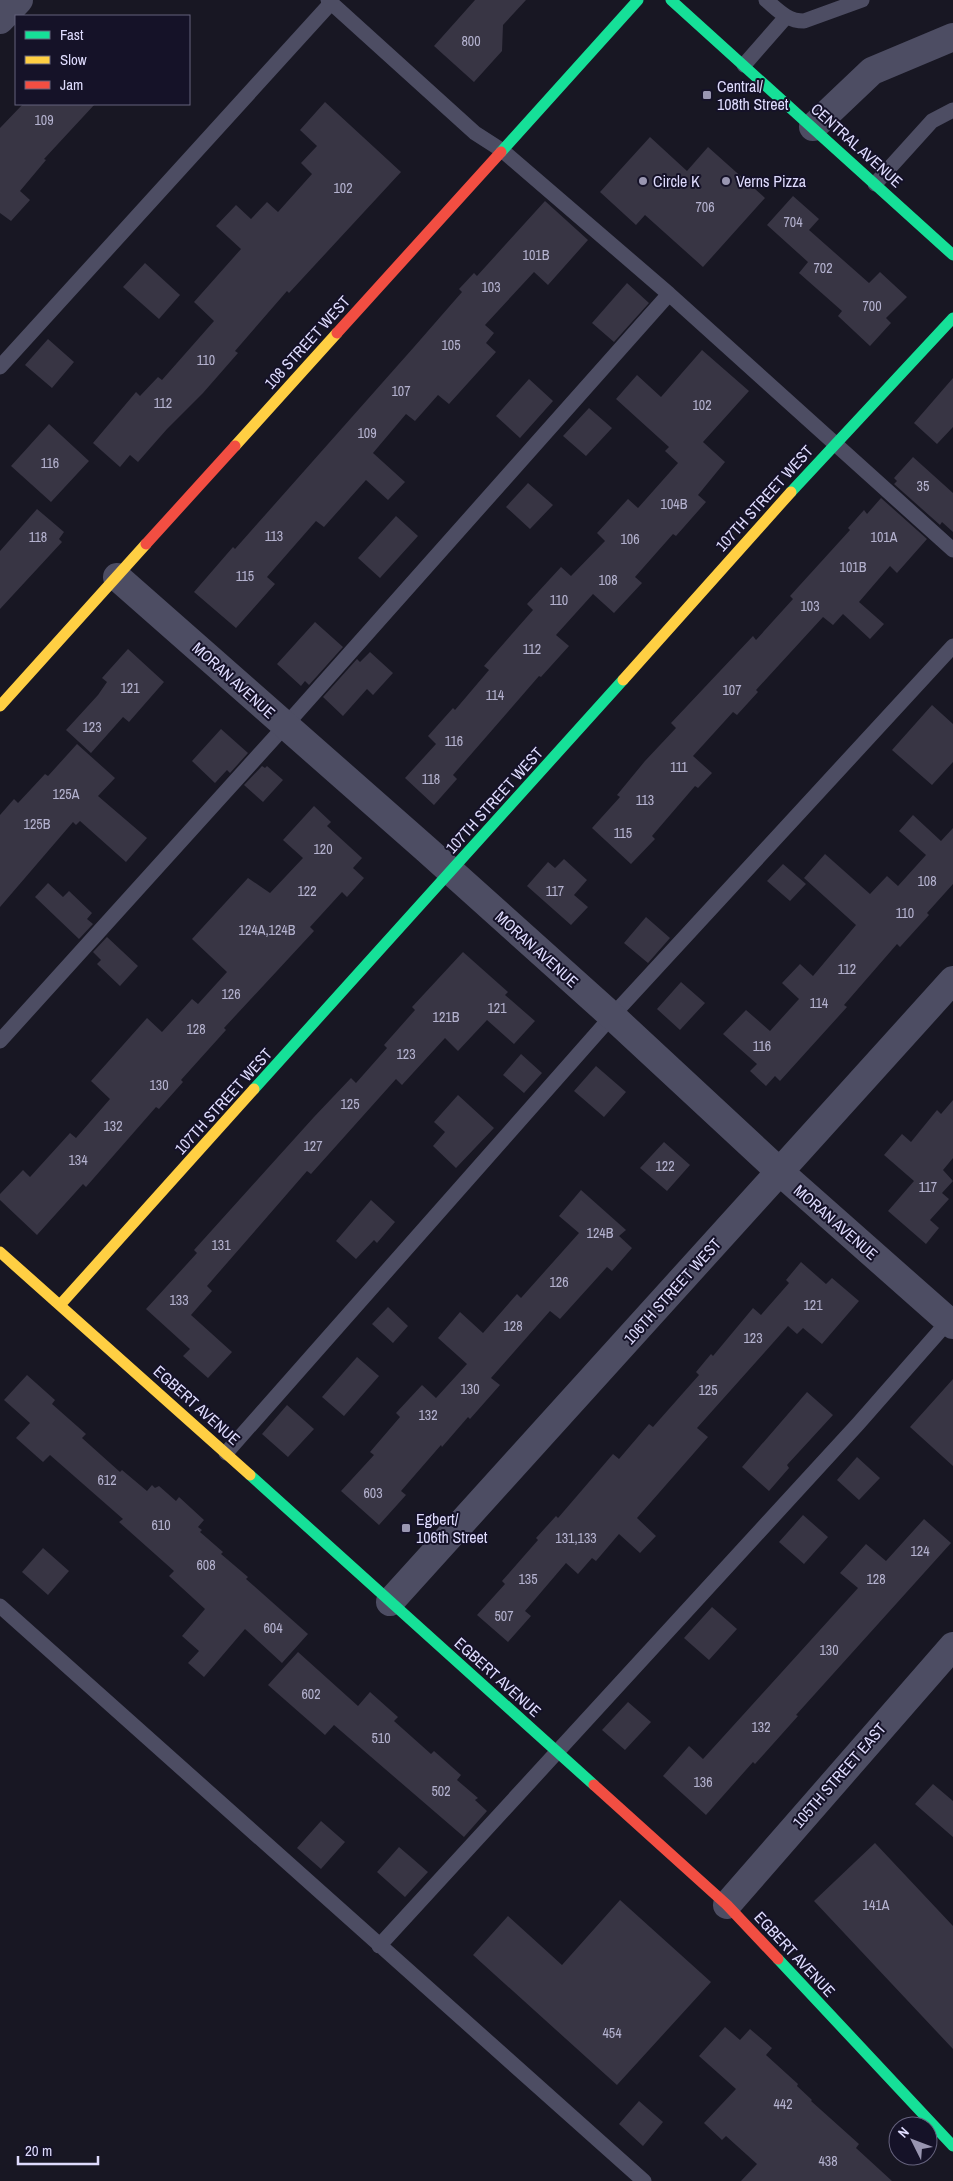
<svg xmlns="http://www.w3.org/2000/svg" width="953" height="2181" viewBox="0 0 953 2181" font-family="'Archivo Narrow',sans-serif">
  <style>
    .building { fill: #383544 }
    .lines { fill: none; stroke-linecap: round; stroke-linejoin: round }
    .lane { stroke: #4d4d63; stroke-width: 15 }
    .street { stroke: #4d4d63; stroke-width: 28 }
    .fast { stroke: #16e098; stroke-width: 11 }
    .slow { stroke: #ffcf43; stroke-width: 11 }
    .jam { stroke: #f24e42; stroke-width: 11 }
    .poi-dot { fill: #9996b1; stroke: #151228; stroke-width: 2 }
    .labels { text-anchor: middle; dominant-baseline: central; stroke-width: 4; stroke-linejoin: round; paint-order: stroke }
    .number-label { font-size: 14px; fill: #b4b2cf }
    .poi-label { font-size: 16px; fill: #dedbfd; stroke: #151228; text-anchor: start }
    .street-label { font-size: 16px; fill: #dedbfd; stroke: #151228 }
  </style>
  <rect width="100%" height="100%" fill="#181723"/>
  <path class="building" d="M475 0H526L503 25 502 51 474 82 434 46Z
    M325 102 401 172 289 293 287 291 235 351 238 353 203 393 167 429 138 462 130 455 120 467 93 443 136 392 140 396 158 377 162 380 214 321 194 302 241 249 216 226 236 205 251 219 267 202 278 212 312 174 301 163 317 146 300 130Z
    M23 104H95L44 159 46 160 20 191 30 200 11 221 0 213V128Z
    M650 137 687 171 708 147 765 198 703 267 645 215 636 225 600 192Z
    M793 196 819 219 809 230 869 283 880 272 907 297 886 318 891 323 870 346 838 316 842 311 799 273 808 262 767 225Z
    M545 201 588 240 548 285 534 272 485 325 494 333 486 343 496 352 449 404 438 395 415 421 406 414 373 453 405 482 388 500 366 480 324 527 316 521 267 577 275 584 236 628 194 592 233 547 235 549 414 347 462 292 459 289 474 273 477 276Z
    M145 263 180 295 159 319 123 287Z
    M627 283 649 303 614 342 592 323Z
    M48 339 74 362 52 388 25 365Z
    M702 350 749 391 703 442 725 462 698 495 706 502 676 536 673 534 635 577 642 583 614 613 593 594 556 635 569 646 541 677 539 676 453 775 457 779 434 805 405 778 436 744 428 736 453 708 455 710 489 670 484 666 533 610 527 604 561 567 571 576 605 541 597 533 628 499 638 508 678 463 665 451 669 447 616 399 637 375 661 397Z
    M953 378V427L937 444 914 423Z
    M529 379 553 401 520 438 496 416Z
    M589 408 612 428 586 456 563 436Z
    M49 424 89 461 51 502 11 466Z
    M913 457 953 493V532L942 522 940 525 894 484 897 481 894 478Z
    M528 483 553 505 530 529 506 507Z
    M881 498 927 539 897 573 890 566 859 602 884 624 870 639 843 614 833 625 823 617 756 690 758 692 737 715 733 712 693 756 712 773 698 788 695 786 652 836 655 839 631 864 592 828 620 797 617 795 645 761 676 728 671 723 753 636 756 640 793 599 790 596 850 530 848 528 864 510 867 514Z
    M37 509 64 532 59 539 62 542 0 609V551Z
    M396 516 418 536 380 578 358 558Z
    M315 622 343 647 309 685 305 681 301 686 277 664Z
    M128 649 164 682 129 722 123 717 91 753 66 730 98 695 107 682 102 678Z
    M370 652 393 673 373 695 367 689 343 716 323 697 357 659 360 662Z
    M932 705 953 724V762L932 785 892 750Z
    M221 729 248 753 230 773 227 770 215 783 192 761Z
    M77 744 115 778 98 796 147 838 126 862 80 821 76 825 73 822 0 907V815L14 799 18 803 45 774 48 776Z
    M262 766 265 768 267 766 283 780 263 802 244 785Z
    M314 806 331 822 327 826 362 858 353 868 364 878 347 897 342 892 310 927 314 931 224 1028 226 1030 181 1080 183 1082 159 1109 156 1107 86 1187 83 1184 37 1235 0 1200V1194L23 1170 30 1177 70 1133 76 1138 110 1099 91 1081 147 1018 162 1032 192 999 198 1004 227 972 192 939 248 878 270 893 303 858 283 840Z
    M913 815 941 841 953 828V884L927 913 929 915 900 947 897 944 844 1005 847 1007 780 1081 775 1076 766 1086 750 1071 757 1064 723 1034 746 1010 770 1031 799 999 782 983 800 964 813 976 856 925 804 878 825 854 870 894 887 876 898 886 926 855 899 831Z
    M564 859 587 880 574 895 588 907 571 925 527 886 548 862 555 868Z
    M783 864 806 884 790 901 767 881Z
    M48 883 63 897 69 891 92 913 87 919 93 924 79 939 35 897Z
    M646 917 670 938 648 963 624 943Z
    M107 937 138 966 120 986 97 964 101 960 93 952Z
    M463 952 508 992 505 995 535 1021 514 1044 487 1020 458 1051 445 1038 402 1085 396 1079 311 1174 307 1171 207 1286 212 1291 191 1315 232 1352 208 1378 183 1356 190 1349 146 1309 197 1253 194 1250 314 1117 351 1078 356 1083 387 1048 384 1045 415 1010 412 1007Z
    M681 982 705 1003 680 1030 657 1009Z
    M521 1054 542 1073 524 1093 503 1075Z
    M596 1066 626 1092 604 1117 574 1091Z
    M458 1095 494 1128 456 1168 433 1146 445 1132 434 1122Z
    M953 1100V1158L943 1170 953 1181 942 1193 949 1199 930 1220 939 1228 926 1244 888 1211 914 1181 884 1155 902 1134 911 1142 937 1110 941 1114Z
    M664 1142 690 1165 667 1191 640 1168Z
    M581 1190 626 1230 619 1236 632 1248 612 1271 607 1267 560 1319 550 1311 491 1378 500 1385 470 1419 468 1417 442 1447 441 1445 401 1491 406 1495 379 1525 341 1491 374 1455 370 1452 400 1417 396 1413 422 1385 436 1398 467 1364 438 1338 460 1312 483 1333 517 1294 521 1298 579 1233 559 1216Z
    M371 1200 395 1222 377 1243 374 1240 356 1259 336 1241Z
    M801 1262 826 1284 832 1278 859 1301 822 1344 803 1328 797 1334 788 1326 697 1428 708 1437 637 1518 656 1536 640 1553 619 1534 596 1561 592 1558 578 1574 566 1563 525 1611 531 1616 508 1642 477 1615 505 1584 502 1581 538 1540 536 1538 556 1516 558 1518 613 1454 619 1459 649 1424 653 1427 699 1375 696 1372 711 1354 713 1356 753 1308 761 1315 789 1283 786 1280Z
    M388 1307 408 1326 393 1343 372 1324Z
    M357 1357 379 1376 344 1416 322 1397Z
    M27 1375 55 1400 52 1404 86 1434 82 1438 120 1472 122 1470 147 1491 152 1485 155 1488 159 1486 176 1501 179 1497 204 1520 198 1527 202 1530 200 1532 223 1552 221 1554 248 1577 246 1579 308 1634 282 1663 245 1629 204 1677 188 1663 199 1651 182 1636 205 1609 169 1576 174 1571 119 1522 123 1519 50 1455 43 1462 16 1438 30 1423 4 1400Z
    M953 1379V1466L910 1427Z
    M807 1392 833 1415 787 1465 789 1468 769 1491 742 1467Z
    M287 1405 314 1429 288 1457 262 1434Z
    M857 1457 880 1478 859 1500 837 1480Z
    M803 1515 828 1537 804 1564 779 1542Z
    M924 1519 951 1543 796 1715 798 1716 755 1764 753 1762 706 1815 663 1776 689 1746 703 1759 858 1588 840 1573 866 1544 886 1561Z
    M43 1548 69 1571 48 1595 22 1572Z
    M712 1607 737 1629 709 1660 684 1638Z
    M298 1652 358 1706 370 1692 398 1717 394 1721 431 1754 434 1751 461 1775 457 1780 478 1798 475 1800 487 1811 464 1837 334 1725 325 1735 268 1685Z
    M628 1702 651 1722 625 1750 602 1730Z
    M933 1784 953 1801V1837L915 1804Z
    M321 1821 345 1842 321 1869 297 1848Z
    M875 1843 953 1926V2049L814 1901Z
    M399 1847 428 1872 405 1897 377 1872Z
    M620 1900 711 1982 617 2085 473 1955 508 1916 562 1965Z
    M725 2027 740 2040 750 2029 772 2048 766 2055 798 2084 797 2086 812 2100 811 2101 859 2144 856 2148 892 2181H741L757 2164 726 2136 722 2140 704 2123 736 2089 699 2056Z
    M639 2101 663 2122 643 2146 619 2124Z"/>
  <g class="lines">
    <path class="lane" d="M328 0 475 133 503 151 669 294 953 550
      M766 0C778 10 787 21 804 21L862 0
      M744 65 786 17
      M875 184 932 121 953 110
      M0 367 331 3
      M0 1041 285 726 669 294
      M226 1453 612 1016 953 646
      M0 1606 644 2181
      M379 1946 858 1424 952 1317"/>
    <path class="street" d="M0 20 19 0
      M813 127 872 71 953 37
      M117 577 426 849 612 1016 780 1172 953 1325
      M390 1602 953 980
      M727 1905 953 1646"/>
    <path class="fast" d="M671 0 953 255
      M501 152 638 0
      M791 492 953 318
      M254 1089 623 680
      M250 1475 594 1785
      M778 1959 953 2146"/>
    <path class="slow" d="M235 446 337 333
      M623 680 791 492
      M0 706 146 544
      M0 1252 250 1475
      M60 1305 254 1089"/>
    <path class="jam" d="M337 333 501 152
      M146 544 235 446
      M594 1785 727 1905 778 1959"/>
  </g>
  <g class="poi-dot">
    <rect x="702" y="90" width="10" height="10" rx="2.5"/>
    <circle cx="643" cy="181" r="5"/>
    <circle cx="726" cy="181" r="5"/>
    <rect x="401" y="1523" width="10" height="10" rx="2.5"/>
  </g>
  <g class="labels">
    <g class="number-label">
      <text x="471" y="41">800</text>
      <text x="44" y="120">109</text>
      <text x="343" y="188">102</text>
      <text x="705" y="207">706</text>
      <text x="793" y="222">704</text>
      <text x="536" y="255">101B</text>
      <text x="823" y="268">702</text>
      <text x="491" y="287">103</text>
      <text x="872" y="306">700</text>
      <text x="451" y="345">105</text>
      <text x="206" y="360">110</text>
      <text x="401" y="391">107</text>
      <text x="163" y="403">112</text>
      <text x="702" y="405">102</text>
      <text x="367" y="433">109</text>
      <text x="50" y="463">116</text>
      <text x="923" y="486">35</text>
      <text x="674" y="504">104B</text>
      <text x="274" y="536">113</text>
      <text x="38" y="537">118</text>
      <text x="884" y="537">101A</text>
      <text x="630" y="539">106</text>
      <text x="853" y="567">101B</text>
      <text x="245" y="576">115</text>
      <text x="608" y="580">108</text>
      <text x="559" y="600">110</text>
      <text x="810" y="606">103</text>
      <text x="532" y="649">112</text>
      <text x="130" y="688">121</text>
      <text x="732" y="690">107</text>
      <text x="495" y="695">114</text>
      <text x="92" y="727">123</text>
      <text x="454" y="741">116</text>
      <text x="679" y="767">111</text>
      <text x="431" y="779">118</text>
      <text x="66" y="794">125A</text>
      <text x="645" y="800">113</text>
      <text x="37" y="824">125B</text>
      <text x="623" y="833">115</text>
      <text x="323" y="849">120</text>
      <text x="927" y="881">108</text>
      <text x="307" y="891">122</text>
      <text x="555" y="891">117</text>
      <text x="905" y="913">110</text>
      <text x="267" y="930">124A,124B</text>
      <text x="847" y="969">112</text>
      <text x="231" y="994">126</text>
      <text x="819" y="1003">114</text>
      <text x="497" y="1008">121</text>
      <text x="446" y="1017">121B</text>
      <text x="196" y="1029">128</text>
      <text x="762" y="1046">116</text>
      <text x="406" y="1054">123</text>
      <text x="159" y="1085">130</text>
      <text x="350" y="1104">125</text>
      <text x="113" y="1126">132</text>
      <text x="313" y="1146">127</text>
      <text x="78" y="1160">134</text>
      <text x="665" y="1166">122</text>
      <text x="928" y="1187">117</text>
      <text x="600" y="1233">124B</text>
      <text x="221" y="1245">131</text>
      <text x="559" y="1282">126</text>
      <text x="179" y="1300">133</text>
      <text x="813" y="1305">121</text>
      <text x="513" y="1326">128</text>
      <text x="753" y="1338">123</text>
      <text x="470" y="1389">130</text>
      <text x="708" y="1390">125</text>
      <text x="428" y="1415">132</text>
      <text x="107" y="1480">612</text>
      <text x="373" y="1493">603</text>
      <text x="161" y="1525">610</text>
      <text x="576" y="1538">131,133</text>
      <text x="920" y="1551">124</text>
      <text x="206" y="1565">608</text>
      <text x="528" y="1579">135</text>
      <text x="876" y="1579">128</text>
      <text x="504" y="1616">507</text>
      <text x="273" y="1628">604</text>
      <text x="829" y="1650">130</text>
      <text x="311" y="1694">602</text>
      <text x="761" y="1727">132</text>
      <text x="381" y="1738">510</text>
      <text x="703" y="1782">136</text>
      <text x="441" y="1791">502</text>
      <text x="876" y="1905">141A</text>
      <text x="612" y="2033">454</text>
      <text x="783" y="2104">442</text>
      <text x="828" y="2161">438</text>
    </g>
    <g class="poi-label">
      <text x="717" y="86">Central/<tspan x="717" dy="18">108th Street</tspan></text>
      <text x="653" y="181">Circle K</text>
      <text x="736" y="181">Verns Pizza</text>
      <text x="416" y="1519">Egbert/<tspan x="416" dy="18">106th Street</tspan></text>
    </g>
    <g class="street-label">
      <text transform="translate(857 145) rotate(42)">CENTRAL AVENUE</text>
      <text transform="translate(307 342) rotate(-48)">108 STREET WEST</text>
      <text transform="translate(764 498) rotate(-48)">107TH STREET WEST</text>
      <text transform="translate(234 680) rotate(42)">MORAN AVENUE</text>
      <text transform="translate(494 800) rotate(-48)">107TH STREET WEST</text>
      <text transform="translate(537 949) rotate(42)">MORAN AVENUE</text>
      <text transform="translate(223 1101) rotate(-48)">107TH STREET WEST</text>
      <text transform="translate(836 1222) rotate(41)">MORAN AVENUE</text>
      <text transform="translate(672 1291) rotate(-48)">106TH STREET WEST</text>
      <text transform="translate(197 1405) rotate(42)">EGBERT AVENUE</text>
      <text transform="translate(498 1677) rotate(42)">EGBERT AVENUE</text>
      <text transform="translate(839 1775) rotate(-49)">105TH STREET EAST</text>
      <text transform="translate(795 1954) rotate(47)">EGBERT AVENUE</text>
    </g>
  </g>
  <rect x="15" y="15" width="175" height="90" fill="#151228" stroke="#65627d"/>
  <rect x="25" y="31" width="25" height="8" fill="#16e098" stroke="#65627d"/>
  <text x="60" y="40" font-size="15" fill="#dedbfd">Fast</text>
  <rect x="25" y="56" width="25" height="8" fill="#ffcf43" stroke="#65627d"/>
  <text x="60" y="65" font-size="15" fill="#dedbfd">Slow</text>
  <rect x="25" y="81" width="25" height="8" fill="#f24e42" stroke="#65627d"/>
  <text x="60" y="90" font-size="15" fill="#dedbfd">Jam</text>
  <g transform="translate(913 2141) rotate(312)"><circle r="24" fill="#151228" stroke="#65627d"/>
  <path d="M0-4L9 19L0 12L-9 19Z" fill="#9996b1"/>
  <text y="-8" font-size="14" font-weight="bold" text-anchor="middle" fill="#dedbfd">N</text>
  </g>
  <path d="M18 2156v8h80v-8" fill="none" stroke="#dedbfd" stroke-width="2.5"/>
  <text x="25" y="2156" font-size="15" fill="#dedbfd" stroke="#151228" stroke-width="4" paint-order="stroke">20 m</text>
</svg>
